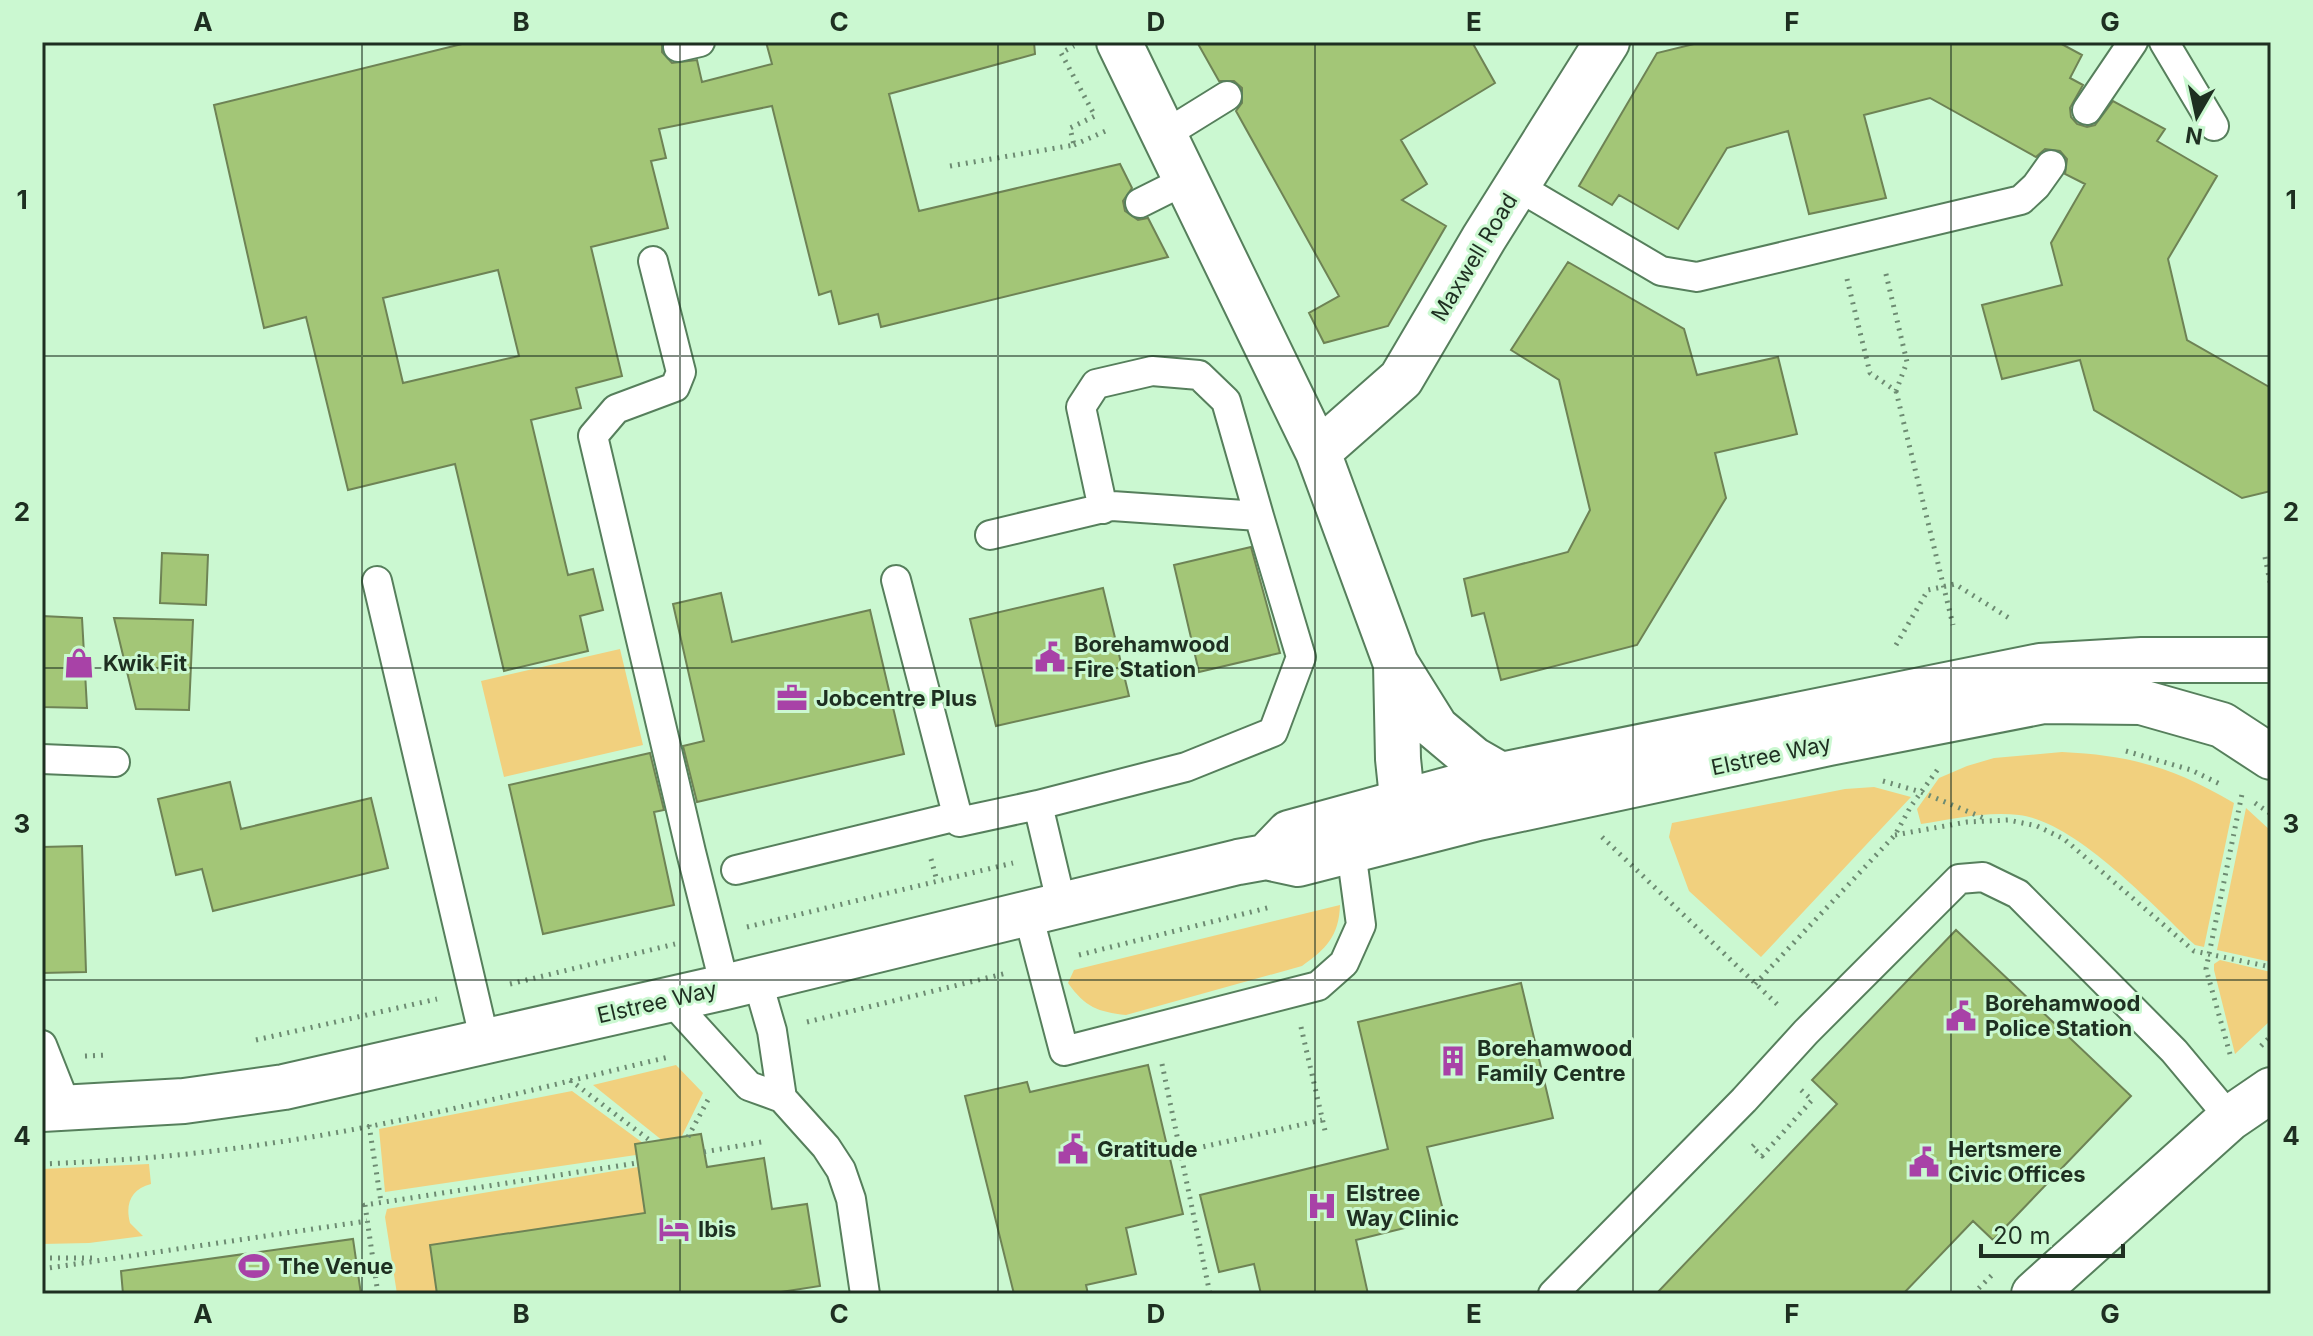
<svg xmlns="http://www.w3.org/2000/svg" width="2313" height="1336" viewBox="0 0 2313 1336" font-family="Inter,sans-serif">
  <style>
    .green { fill: #f1d07e }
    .building { fill: #a3c677; stroke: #6e8355; stroke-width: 2; fill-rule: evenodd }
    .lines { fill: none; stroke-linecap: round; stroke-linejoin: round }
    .lane-casing { stroke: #567f5c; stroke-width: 32 }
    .street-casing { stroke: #567f5c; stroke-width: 48 }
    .secondary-casing { stroke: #567f5c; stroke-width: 48 }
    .primary-casing { stroke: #567f5c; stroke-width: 48 }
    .path { stroke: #6d8b72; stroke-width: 5; stroke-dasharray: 2 6; stroke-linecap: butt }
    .lane { stroke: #fff; stroke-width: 28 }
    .street { stroke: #fff; stroke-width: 44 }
    .secondary { stroke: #fff; stroke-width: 44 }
    .primary { stroke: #fff; stroke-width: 44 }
    .grid { fill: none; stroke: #1e2f21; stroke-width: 2; stroke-opacity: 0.55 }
    .labels { text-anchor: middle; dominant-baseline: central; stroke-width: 6; stroke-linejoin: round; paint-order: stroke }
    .street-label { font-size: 22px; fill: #1e2f21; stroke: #cbf8d1 }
    .poi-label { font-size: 22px; font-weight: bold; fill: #1e2f21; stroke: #cbf8d1; text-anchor: start }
    .neatline { fill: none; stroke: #1e2f21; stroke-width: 3 }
    .grid-label { font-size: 26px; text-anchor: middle; font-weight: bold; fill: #1e2f21 }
  </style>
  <rect width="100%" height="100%" fill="#cbf8d1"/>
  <path class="green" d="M620 649 643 745 504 777 481 681Z
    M2062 752C2130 755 2175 768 2234 803L2204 947 2195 945C2154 906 2075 821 2019 815 1987 811 1953 819 1921 824L1917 809 1939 778 1967 766 1994 758Z
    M1874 787 1911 797 1761 957 1689 891 1669 837 1672 823 1845 789Z
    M2246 808 2271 831V962L2217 950Z
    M1340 905C1339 936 1326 949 1302 966L1126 1015C1098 1012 1085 1007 1068 983L1074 970Z
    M2220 960 2271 972V1020L2235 1054 2214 970V964Z
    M676 1065 703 1093 681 1138 663 1141 593 1085Z
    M572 1091 643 1143 635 1145 636 1155 385 1192 379 1129Z
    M149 1164 151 1184C131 1189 125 1204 130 1223L143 1236 89 1243 42 1244V1169Z
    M638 1167 645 1213 430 1245 437 1294H397L385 1217 387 1209Z"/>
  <path class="building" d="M470 42H662V52L672 63 697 60 702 82 772 64 766 42H1034L1035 54 889 94 919 211 1120 164 1132 188 1123 201 1125 211 1138 220 1148 218 1168 257 881 327 878 314 839 324 831 291 819 295 772 106 659 129 666 158 651 161 668 228 591 247 622 376 576 388 581 408 531 420 568 575 593 569 603 610 580 616 588 651 504 671 455 464 348 490 306 317 264 328 214 105ZM498 270 519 356 403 383 383 298Z
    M1197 42H1472L1495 83 1401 140 1427 184 1402 200 1446 226 1388 326 1324 343 1309 313 1339 296 1236 111 1242 103V88L1234 81H1219Z
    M1702 42H2058L2082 55 2070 78 2083 85 2070 108 2071 117 2077 124 2087 127 2095 125 2113 101 2165 129 2157 141 2217 176 2168 259 2187 340 2271 388V491L2242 498 2094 410 2080 360 2002 379 1982 305 2062 285 2051 243 2085 184 2065 174 2067 159 2060 151 2045 149 2036 157 1930 98 1864 115 1886 198 1809 214 1788 131 1727 148 1678 229 1619 195 1612 205 1579 186 1657 53Z
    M1568 262 1684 329 1697 375 1778 357 1797 434 1715 453 1726 498 1637 645 1501 680 1484 613 1472 616 1464 579 1568 552 1590 510 1559 380 1511 350Z
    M1251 547 1280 653 1199 672 1174 565Z
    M162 553 208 555 206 605 160 603Z
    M1103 588 1129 696 996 726 970 619Z
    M721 593 732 642 870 610 904 754 697 802 683 746 704 741 673 604Z
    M42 616 82 618 87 708 42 707Z
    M114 618 193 620 189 710 136 709Z
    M650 753 664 810 654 812 674 905 543 934 509 785Z
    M230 782 241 829 371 798 388 868 213 911 202 869 176 875 158 799Z
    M82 846 86 972 42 973V847Z
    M1956 930 2131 1096 1993 1240 1973 1221 1903 1294H1656L1837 1104 1812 1080Z
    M1521 983 1553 1118 1427 1147 1445 1218 1356 1240 1368 1294H1261L1254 1264 1219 1272 1200 1195 1388 1149 1358 1022Z
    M1148 1065 1183 1214 1126 1228 1136 1274 1086 1285 1088 1294H1014L965 1096 1027 1082 1030 1092Z
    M701 1134 707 1167 764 1158 772 1209 807 1204 820 1286 768 1294H437L430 1245 645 1213 635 1144Z
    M353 1239 361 1294H123L121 1271Z"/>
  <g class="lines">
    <g class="lane-casing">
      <path id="lane" d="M2164 42 2214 126
        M678 47 700 42
        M2087 110 2133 42
        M1164 135 1227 96
        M1517 186 1661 271 1697 277 2021 200 2036 186 2051 165
        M1140 203 1186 180
        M653 261 681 372 675 387 616 409 593 436 691 852 725 987
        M1103 509 1081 407 1096 384 1152 371 1199 375 1226 401 1259 516
        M990 535 1112 506 1259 516 1301 657 1273 732 1186 767 1038 805 1062 906
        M896 580 959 822 1038 805
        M377 581 485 1042
        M42 759 115 762
        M736 870 958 816
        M1028 914 1064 1051 1318 986 1344 963 1361 925 1349 836
        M757 979 772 1031 782 1098
        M669 998 749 1086 782 1098 826 1147 841 1170 851 1199 865 1294
        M42 1045 67 1108
        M1553 1294 1744 1100 1806 1032 1959 879 1983 877 2018 894 2174 1051 2230 1118"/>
    </g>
    <g class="street-casing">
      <path id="street" d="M1119 42 1318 452 1396 664 1436 728 1473 759 1501 775
        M1318 452 1401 379 1484 238 1607 42
        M1396 664 1398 759 1406 836"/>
    </g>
    <g class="secondary-casing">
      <path id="secondary" d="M2034 1294 2230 1118 2271 1090"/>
    </g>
    <g class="primary-casing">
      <path id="primary" d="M1266 857 1289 833 1501 775 2040 666 2142 660H2271
        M42 1109 184 1101 284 1087 725 987 1238 862 1266 857 1298 864 1478 818 1829 743 2044 701 2141 702 2222 725 2271 757"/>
    </g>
    <path class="path" d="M1074 145 1110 129
      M950 166 1074 145 1070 128 1095 116 1061 53 1074 46
      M1847 279 1870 373 1896 391 1907 362 1885 270
      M1896 391 1953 625
      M2265 557 2271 587
      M1896 645 1928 590 1955 584 2009 618
      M2126 751 2191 770 2222 785
      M1883 781 1921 792 1986 819
      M2255 803 2271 814
      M1895 835 1967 822 2008 820 2037 826 2064 839 2194 951 2271 967
      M1602 837 1780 1007
      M931 859 937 881
      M747 927 1013 863
      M1079 955 1271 907
      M510 984 675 944
      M1755 984 1895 835 1911 806 1938 769
      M807 1022 1007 973
      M1301 1027 1326 1135
      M256 1040 437 999
      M2261 1046 2271 1036
      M2230 1054 2206 969 2242 794
      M85 1056 107 1055
      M1162 1064 1210 1294
      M570 1080 652 1142
      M369 1125 381 1202
      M688 1137 710 1096
      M1754 1145 1752 1147 1762 1156 1812 1100 1801 1090
      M704 1152 767 1141
      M1180 1152 1322 1120
      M42 1164C118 1161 196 1155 272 1143 406 1124 537 1088 669 1057
      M42 1258H98
      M42 1269 367 1221
      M378 1294 365 1205 637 1163
      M1973 1294 1992 1275"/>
    <use href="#lane" class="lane"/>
    <use href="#street" class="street"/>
    <use href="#secondary" class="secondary"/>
    <use href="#primary" class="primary"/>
  </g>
  <path class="grid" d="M362 42V1294M680 42V1294M998 42V1294M1315 42V1294M1633 42V1294M1951 42V1294M42 356H2271M42 668H2271M42 980H2271"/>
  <defs>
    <g id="civic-bare" transform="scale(2.4)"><path d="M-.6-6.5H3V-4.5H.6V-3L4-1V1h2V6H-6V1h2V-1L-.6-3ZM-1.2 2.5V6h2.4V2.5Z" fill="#a842a7" stroke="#cbf8d1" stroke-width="2.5" paint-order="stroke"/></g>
    <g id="shop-bare" transform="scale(2.4)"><path d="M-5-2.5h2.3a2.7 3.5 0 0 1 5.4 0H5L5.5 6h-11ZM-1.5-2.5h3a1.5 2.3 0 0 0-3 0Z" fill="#a842a7" stroke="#cbf8d1" stroke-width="2.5" paint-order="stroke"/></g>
    <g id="office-bare" transform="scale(2.4)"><path d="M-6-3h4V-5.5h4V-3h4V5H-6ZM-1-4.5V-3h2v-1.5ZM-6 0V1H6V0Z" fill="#a842a7" stroke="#cbf8d1" stroke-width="2.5" paint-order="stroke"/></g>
    <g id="building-bare" transform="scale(2.4)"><path d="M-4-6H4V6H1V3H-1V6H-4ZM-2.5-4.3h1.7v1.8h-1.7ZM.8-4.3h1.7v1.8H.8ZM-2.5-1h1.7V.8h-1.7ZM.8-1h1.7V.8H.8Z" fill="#a842a7" stroke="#cbf8d1" stroke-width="2.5" paint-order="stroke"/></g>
    <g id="hospital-bare" transform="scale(2.4)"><path d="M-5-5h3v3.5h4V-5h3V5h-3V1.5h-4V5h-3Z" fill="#a842a7" stroke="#cbf8d1" stroke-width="2.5" paint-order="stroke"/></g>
    <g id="hotel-bare" transform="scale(2.4)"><path d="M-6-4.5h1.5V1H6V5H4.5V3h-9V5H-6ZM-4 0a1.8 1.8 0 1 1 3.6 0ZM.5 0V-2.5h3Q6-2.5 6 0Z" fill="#a842a7" stroke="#cbf8d1" stroke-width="2.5" paint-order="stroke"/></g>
    <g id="stadium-bare" transform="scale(2.4)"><path d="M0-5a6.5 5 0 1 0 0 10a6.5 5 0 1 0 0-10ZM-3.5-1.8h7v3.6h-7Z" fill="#a842a7" stroke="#cbf8d1" stroke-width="2.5" paint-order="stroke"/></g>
  </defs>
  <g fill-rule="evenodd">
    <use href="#civic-bare" x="1050" y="657"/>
    <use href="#shop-bare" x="79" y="663"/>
    <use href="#office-bare" x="792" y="698"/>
    <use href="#civic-bare" x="1961" y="1016"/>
    <use href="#building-bare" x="1453" y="1061"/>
    <use href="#civic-bare" x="1073" y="1149"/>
    <use href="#civic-bare" x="1924" y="1162"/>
    <use href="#hospital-bare" x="1322" y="1206"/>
    <use href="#hotel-bare" x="674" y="1229"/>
    <use href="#stadium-bare" x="254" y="1266"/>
  </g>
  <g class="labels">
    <g class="street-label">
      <text transform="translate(1474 257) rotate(-59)">Maxwell Road</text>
      <text transform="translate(1771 755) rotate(-12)">Elstree Way</text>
      <text transform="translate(657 1002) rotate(-13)">Elstree Way</text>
    </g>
    <g class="poi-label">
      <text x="1074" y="644">Borehamwood<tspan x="1074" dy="25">Fire Station</tspan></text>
      <text x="103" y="663">Kwik Fit</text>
      <text x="816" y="698">Jobcentre Plus</text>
      <text x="1985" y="1003">Borehamwood<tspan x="1985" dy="25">Police Station</tspan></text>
      <text x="1477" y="1048">Borehamwood<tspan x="1477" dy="25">Family Centre</tspan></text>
      <text x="1097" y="1149">Gratitude</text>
      <text x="1948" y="1149">Hertsmere<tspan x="1948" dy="25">Civic Offices</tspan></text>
      <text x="1346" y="1193">Elstree<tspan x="1346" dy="25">Way Clinic</tspan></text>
      <text x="698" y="1229">Ibis</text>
      <text x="278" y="1266">The Venue</text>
    </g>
  </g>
  <rect width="2313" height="1336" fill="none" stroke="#cbf8d1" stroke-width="88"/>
  <g transform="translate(2197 116) rotate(189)" stroke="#cbf8d1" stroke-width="6" paint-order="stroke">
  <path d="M0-6L14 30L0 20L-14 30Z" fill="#1e2f21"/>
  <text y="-12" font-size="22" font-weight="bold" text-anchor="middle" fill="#1e2f21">N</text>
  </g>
  <path d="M1981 1244v12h142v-12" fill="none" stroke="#1e2f21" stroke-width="4"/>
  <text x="1993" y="1244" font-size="24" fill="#1e2f21" stroke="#cbf8d1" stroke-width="6" paint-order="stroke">20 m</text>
  <rect x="44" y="44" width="2225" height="1248" class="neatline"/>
  <g class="grid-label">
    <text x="203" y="31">A</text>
    <text x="521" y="31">B</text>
    <text x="839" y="31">C</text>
    <text x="1156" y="31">D</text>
    <text x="1474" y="31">E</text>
    <text x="1792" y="31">F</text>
    <text x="2110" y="31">G</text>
    <text x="22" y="209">1</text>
    <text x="2291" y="209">1</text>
    <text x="22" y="521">2</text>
    <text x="2291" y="521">2</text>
    <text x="22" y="833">3</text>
    <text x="2291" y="833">3</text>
    <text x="22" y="1145">4</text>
    <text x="2291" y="1145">4</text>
    <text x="203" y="1323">A</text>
    <text x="521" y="1323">B</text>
    <text x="839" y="1323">C</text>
    <text x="1156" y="1323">D</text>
    <text x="1474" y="1323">E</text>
    <text x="1792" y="1323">F</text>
    <text x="2110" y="1323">G</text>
  </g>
</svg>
